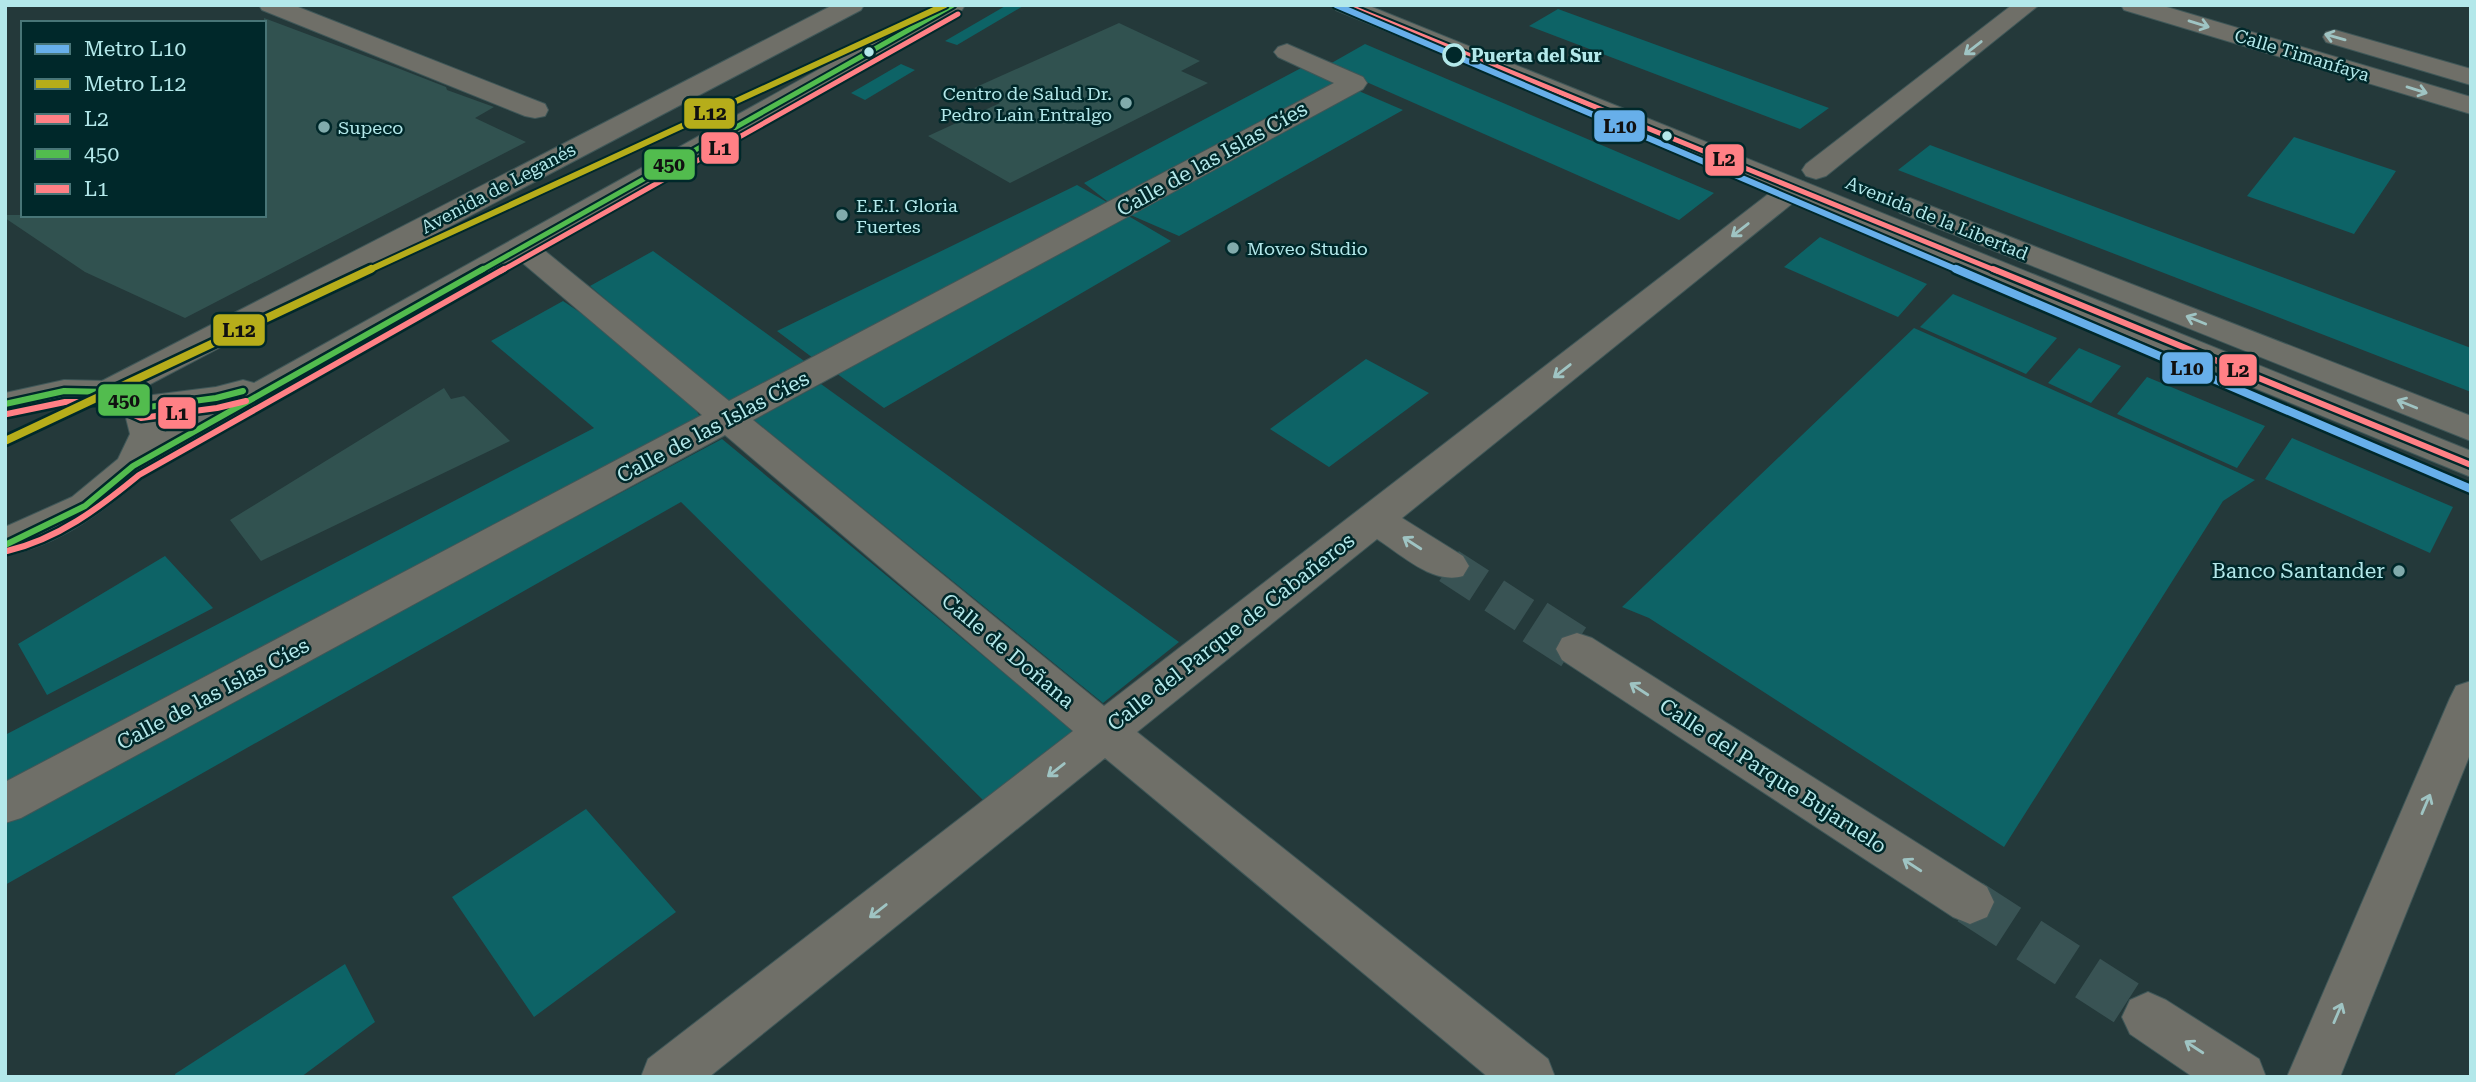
<svg xmlns="http://www.w3.org/2000/svg" width="2476" height="1082" viewBox="0 0 2476 1082" font-family="'Roboto Serif',serif">
  <style>
    .green { fill: #0d6366 }
    .building { fill: #315250 }
    .lines { fill: none; stroke-linecap: round; stroke-linejoin: round }
    .street-tunnel-far1 { stroke: #395354; stroke-width: 36; stroke-dasharray: 36 18; stroke-linecap: butt }
    .street-tunnel { stroke: #395354; stroke-width: 46; stroke-dasharray: 46 24; stroke-linecap: butt }
    .street-casing { stroke: #3f5758; stroke-width: 2 }
    .secondary-casing { stroke: #3f5758; stroke-width: 2 }
    .street { fill: #6f6f68; fill-rule: evenodd }
    .secondary { fill: #6f7069; fill-rule: evenodd }
    .bus-1-far1-casing { stroke: #00282a; stroke-width: 9 }
    .bus-1-casing { stroke: #00282a; stroke-width: 11 }
    .bus-2-far1-casing { stroke: #00282a; stroke-width: 9 }
    .bus-2-casing { stroke: #00282a; stroke-width: 11 }
    .bus-3-far1-casing { stroke: #00282a; stroke-width: 9 }
    .bus-3-casing { stroke: #00282a; stroke-width: 11 }
    .bus-1-far1 { stroke: #ff8085; stroke-width: 5 }
    .bus-1 { stroke: #ff8085; stroke-width: 6 }
    .bus-2-far1 { stroke: #52bc4e; stroke-width: 5 }
    .bus-2 { stroke: #52bc4e; stroke-width: 6 }
    .bus-3-far1 { stroke: #ff8085; stroke-width: 5 }
    .bus-3 { stroke: #ff8085; stroke-width: 6 }
    .metro-1-far1-casing { stroke: #00282a; stroke-width: 10 }
    .metro-1-casing { stroke: #00282a; stroke-width: 13 }
    .metro-2-far1-casing { stroke: #00282a; stroke-width: 10 }
    .metro-2-casing { stroke: #00282a; stroke-width: 13 }
    .metro-1-far1 { stroke: #67afea; stroke-width: 6 }
    .metro-1 { stroke: #67afea; stroke-width: 8 }
    .metro-2-far1 { stroke: #b6ad1a; stroke-width: 6 }
    .metro-2 { stroke: #b6ad1a; stroke-width: 8 }
    .oneway { stroke: #9fc4c3 }
    .bus-dot { fill: #b3e8ea; stroke: #00282a; stroke-width: 2.5 }
    .stop-dot { fill: #00282a; stroke: #b3e8ea; stroke-width: 3.5 }
    .poi-dot { fill: #81abac; stroke: #00282a; stroke-width: 2.5 }
    .labels { text-anchor: middle; dominant-baseline: central; stroke-width: 5; stroke-linejoin: round; paint-order: stroke }
    .far-stop-label { font-size: 18px; font-weight: bold; fill: #b3e8ea; stroke: #00282a; text-anchor: start }
    .far-street-label { font-size: 18px; fill: #b3e8ea; stroke: #00282a }
    .far-poi-label { font-size: 18px; fill: #b3e8ea; stroke: #00282a; text-anchor: start }
    .street-label { font-size: 21px; fill: #b3e8ea; stroke: #00282a }
    .poi-label { font-size: 21px; fill: #b3e8ea; stroke: #00282a; text-anchor: end }
    .line-badge { stroke: #00282a; stroke-width: 2.5 }
    .pale-badge-label { font-size: 19px; text-anchor: middle; font-weight: bold; fill: #111 }
  </style>
  <rect width="100%" height="100%" fill="#24393a"/>
  <path class="green" d="M1007 5H1025L957 45 945 41Z
    M1558 9 1829 108 1800 129 1529 26Z
    M1365 44 1714 193 1679 220 1328 65Z
    M901 64 915 70 865 100 851 93Z
    M1303 67 1403 110 1179 236 1119 210 825 367 777 331 1077 185 1112 205 1084 183Z
    M2294 137 2396 171 2354 234 2247 196Z
    M1930 145 2471 348V392L1898 170Z
    M1125 214 1171 241 884 408 836 373Z
    M1820 237 1927 284 1898 317 1784 267Z
    M653 251 811 366 733 408 590 286Z
    M1953 294 2057 338 2026 374 1920 327Z
    M563 301 676 377 702 420 5 793V735L594 428 491 341Z
    M1914 328 2255 480 2223 501 2004 847 1649 618 1622 607Z
    M2079 348 2121 366 2091 403 2048 383Z
    M1366 359 1429 393 1329 467 1270 429Z
    M2147 377 2265 426 2237 468 2117 414Z
    M821 384 1179 642 1103 703 754 420Z
    M2292 438 2453 507 2430 553 2265 479Z
    M722 439 1075 732 985 802 681 502 5 885V821Z
    M165 556 213 608 47 695 18 644Z
    M586 809 676 912 534 1017 452 897Z
    M345 964 375 1022 301 1077H176L175 1074Z"/>
  <path class="building" d="M264 18 400 69 446 87 447 90 494 107 475 118 526 142 185 318 85 272 5 218V215H264Z
    M1119 23 1200 61 1181 71 1208 83 1010 183 928 136 1000 103 974 88Z
    M444 388 451 399 464 396 510 441 261 561 230 520Z"/>
  <g class="lines">
    <path class="street-tunnel-far1" d="M1449 566 1538 624"/>
    <path class="street-tunnel" d="M1535 622 1577 649
      M1970 902 2148 1017"/>
    <g class="street-casing">
      <path id="street" d="M259 5H293L545 104 548 110 545 116 535 118 525 116 262 10Z
        M833 5H864L861 10 120 400 108 403 96 400 91 392 96 384Z
        M2012 5H2039L1826 176 1816 179 1806 176 1802 170 1806 164Z
        M2121 5H2160L2471 97V114L2124 10Z
        M2335 30 2471 69V85L2326 42 2323 37 2326 32Z
        M1287 44 1363 77 1367 83 1363 89 753 420 1104 706 1784 182 1794 179 1804 182 1809 188 1804 194 1402 518 1463 556 1469 566 1463 576C1433 585 1402 555 1377 539L1137 732 1548 1059 1555 1077H1488L1105 758 709 1077H641L648 1059 1073 731 725 435 21 818 5 823V782L702 415 512 254 508 248 512 242 523 239 534 242 729 401 1334 83 1278 57 1274 52 1278 47Z
        M1577 633 1592 638 1987 887 1994 902 1987 917 1970 924 1953 917 1562 660 1556 649 1562 638Z
        M2471 681V752L2340 1077H2287L2450 698 2456 686Z
        M2148 992 2166 1000 2259 1059 2266 1077H2193L2130 1034 2122 1017 2130 1000Z"/>
    </g>
    <g class="secondary-casing">
      <path id="secondary" d="M935 5H965L962 10 146 475C105 509 60 546 5 555V527L72 497 118 459 130 434 125 414C81 392 51 405 5 415V393L64 380 108 381 145 396 216 387 243 380 254 383ZM204 411 165 432 161 417Z
        M1333 5H1367L2471 451V477L1336 10Z
        M1910 198 2471 416V441L1900 213 1895 207 1900 201Z"/>
    </g>
    <use href="#street" class="street"/>
    <use href="#secondary" class="secondary"/>
    <g class="bus-1-far1-casing">
      <path id="bus-1-far1" d="M1346 5 1997 271"/>
    </g>
    <g class="bus-1-casing">
      <path id="bus-1" d="M1993 269 2471 465"/>
    </g>
    <g class="bus-2-far1-casing">
      <path id="bus-2-far1" d="M480 271 953 5"/>
    </g>
    <g class="bus-2-casing">
      <path id="bus-2" d="M5 404 64 391 108 392 141 408 216 398 243 391
        M5 545 85 506 133 466 483 269"/>
    </g>
    <g class="bus-3-far1-casing">
      <path id="bus-3-far1" d="M501 271 958 14"/>
    </g>
    <g class="bus-3-casing">
      <path id="bus-3" d="M7 414 65 402H105L141 418 217 408 246 401
        M7 551C58 539 99 508 139 475L504 269"/>
    </g>
    <use href="#bus-1-far1" class="bus-1-far1"/>
    <use href="#bus-1" class="bus-1"/>
    <use href="#bus-2-far1" class="bus-2-far1"/>
    <use href="#bus-2" class="bus-2"/>
    <use href="#bus-3-far1" class="bus-3-far1"/>
    <use href="#bus-3" class="bus-3"/>
    <g class="metro-1-far1-casing">
      <path id="metro-1-far1" d="M1336 5 1960 271"/>
    </g>
    <g class="metro-1-casing">
      <path id="metro-1" d="M1956 269 2471 489"/>
    </g>
    <g class="metro-2-far1-casing">
      <path id="metro-2-far1" d="M367 271 945 5"/>
    </g>
    <g class="metro-2-casing">
      <path id="metro-2" d="M5 441 371 269"/>
    </g>
    <use href="#metro-1-far1" class="metro-1-far1"/>
    <use href="#metro-1" class="metro-1"/>
    <use href="#metro-2-far1" class="metro-2-far1"/>
    <use href="#metro-2" class="metro-2"/>
  </g>
  <defs><path id="oneway-shaft" d="M-6 0H5M1.5-3L5.5 0L1.5 3" fill="none" stroke-width="1.6" stroke-linecap="round" stroke-linejoin="round" transform="scale(1.75)"/></defs>
  <g class="oneway">
    <use href="#oneway-shaft" transform="translate(2199 24) rotate(17)"/>
    <use href="#oneway-shaft" transform="translate(2335 37) rotate(-164)"/>
    <use href="#oneway-shaft" transform="translate(1973 48) rotate(142)"/>
    <use href="#oneway-shaft" transform="translate(2417 90) rotate(17)"/>
    <use href="#oneway-shaft" transform="translate(1740 230) rotate(142)"/>
    <use href="#oneway-shaft" transform="translate(2196 320) rotate(-158)"/>
    <use href="#oneway-shaft" transform="translate(1562 371) rotate(142)"/>
    <use href="#oneway-shaft" transform="translate(2407 404) rotate(-158)"/>
    <use href="#oneway-shaft" transform="translate(1412 543) rotate(-147)"/>
    <use href="#oneway-shaft" transform="translate(1639 689) rotate(-147)"/>
    <use href="#oneway-shaft" transform="translate(1056 770) rotate(142)"/>
    <use href="#oneway-shaft" transform="translate(2426 804) rotate(-67)"/>
    <use href="#oneway-shaft" transform="translate(1912 865) rotate(-147)"/>
    <use href="#oneway-shaft" transform="translate(878 911) rotate(142)"/>
    <use href="#oneway-shaft" transform="translate(2338 1013) rotate(-67)"/>
    <use href="#oneway-shaft" transform="translate(2194 1047) rotate(-147)"/>
  </g>
  <g class="bus-dot">
    <circle cx="869" cy="52" r="6"/>
    <circle cx="1667" cy="136" r="6"/>
  </g>
  <circle class="stop-dot" cx="1454" cy="55" r="10"/>
  <g class="poi-dot">
    <circle cx="1126" cy="103" r="7"/>
    <circle cx="324" cy="127" r="7"/>
    <circle cx="842" cy="215" r="7"/>
    <circle cx="1233" cy="248" r="7"/>
    <circle cx="2399" cy="571" r="7"/>
  </g>
  <g class="labels">
    <g class="far-stop-label">
      <text x="1471" y="55">Puerta del Sur</text>
    </g>
    <g class="far-street-label">
      <text transform="translate(2302 55) rotate(17)">Calle Timanfaya</text>
      <text transform="translate(498 188) rotate(-28)">Avenida de Leganés</text>
      <text transform="translate(1937 218) rotate(22)">Avenida de la Libertad</text>
    </g>
    <g class="far-poi-label">
      <text x="1112" y="93" text-anchor="end">Centro de Salud Dr.<tspan x="1112" dy="21">Pedro Lain Entralgo</tspan></text>
      <text x="338" y="127">Supeco</text>
      <text x="856" y="205">E.E.I. Gloria<tspan x="856" dy="21">Fuertes</tspan></text>
      <text x="1247" y="248">Moveo Studio</text>
    </g>
    <g class="street-label">
      <text transform="translate(1212 159) rotate(-29)">Calle de las Islas Cíes</text>
      <text transform="translate(713 427) rotate(-28)">Calle de las Islas Cíes</text>
      <text transform="translate(1231 632) rotate(-38)">Calle del Parque de Cabañeros</text>
      <text transform="translate(1008 651) rotate(40)">Calle de Doñana</text>
      <text transform="translate(213 694) rotate(-28)">Calle de las Islas Cíes</text>
      <text transform="translate(1773 776) rotate(33)">Calle del Parque Bujaruelo</text>
    </g>
    <g class="poi-label">
      <text x="2385" y="571">Banco Santander</text>
    </g>
  </g>
  <g class="line-badge">
    <rect x="683" y="97" width="53" height="33" rx="7" fill="#b6ad1a"/>
    <rect x="1593" y="109" width="53" height="34" rx="7" fill="#67afea"/>
    <rect x="700" y="131" width="40" height="34" rx="7" fill="#ff8085"/>
    <rect x="1704" y="143" width="41" height="34" rx="7" fill="#ff8085"/>
    <rect x="643" y="148" width="53" height="33" rx="7" fill="#52bc4e"/>
    <rect x="212" y="313" width="54" height="34" rx="7" fill="#b6ad1a"/>
    <rect x="2161" y="351" width="53" height="34" rx="7" fill="#67afea"/>
    <rect x="2218" y="353" width="40" height="34" rx="7" fill="#ff8085"/>
    <rect x="97" y="383" width="54" height="34" rx="7" fill="#52bc4e"/>
    <rect x="157" y="396" width="40" height="34" rx="7" fill="#ff8085"/>
  </g>
  <g class="pale-badge-label">
    <text x="710" y="120">L12</text>
    <text x="1620" y="133">L10</text>
    <text x="720" y="155">L1</text>
    <text x="1724" y="166">L2</text>
    <text x="669" y="171">450</text>
    <text x="239" y="337">L12</text>
    <text x="2187" y="375">L10</text>
    <text x="2238" y="377">L2</text>
    <text x="124" y="407">450</text>
    <text x="177" y="420">L1</text>
  </g>
  <rect width="2476" height="1082" fill="none" stroke="#b3e8ea" stroke-width="14"/>
  <rect x="21" y="21" width="245" height="196" fill="#00282a" stroke="#487577" stroke-width="2"/>
  <rect x="35" y="44" width="35" height="10" fill="#67afea" stroke="#487577" stroke-width="2"/>
  <text x="84" y="56" font-size="21" fill="#b3e8ea">Metro L10</text>
  <rect x="35" y="79" width="35" height="10" fill="#b6ad1a" stroke="#487577" stroke-width="2"/>
  <text x="84" y="91" font-size="21" fill="#b3e8ea">Metro L12</text>
  <rect x="35" y="114" width="35" height="10" fill="#ff8085" stroke="#487577" stroke-width="2"/>
  <text x="84" y="126" font-size="21" fill="#b3e8ea">L2</text>
  <rect x="35" y="149" width="35" height="10" fill="#52bc4e" stroke="#487577" stroke-width="2"/>
  <text x="84" y="161" font-size="21" fill="#b3e8ea">450</text>
  <rect x="35" y="184" width="35" height="10" fill="#ff8085" stroke="#487577" stroke-width="2"/>
  <text x="84" y="196" font-size="21" fill="#b3e8ea">L1</text>
</svg>
